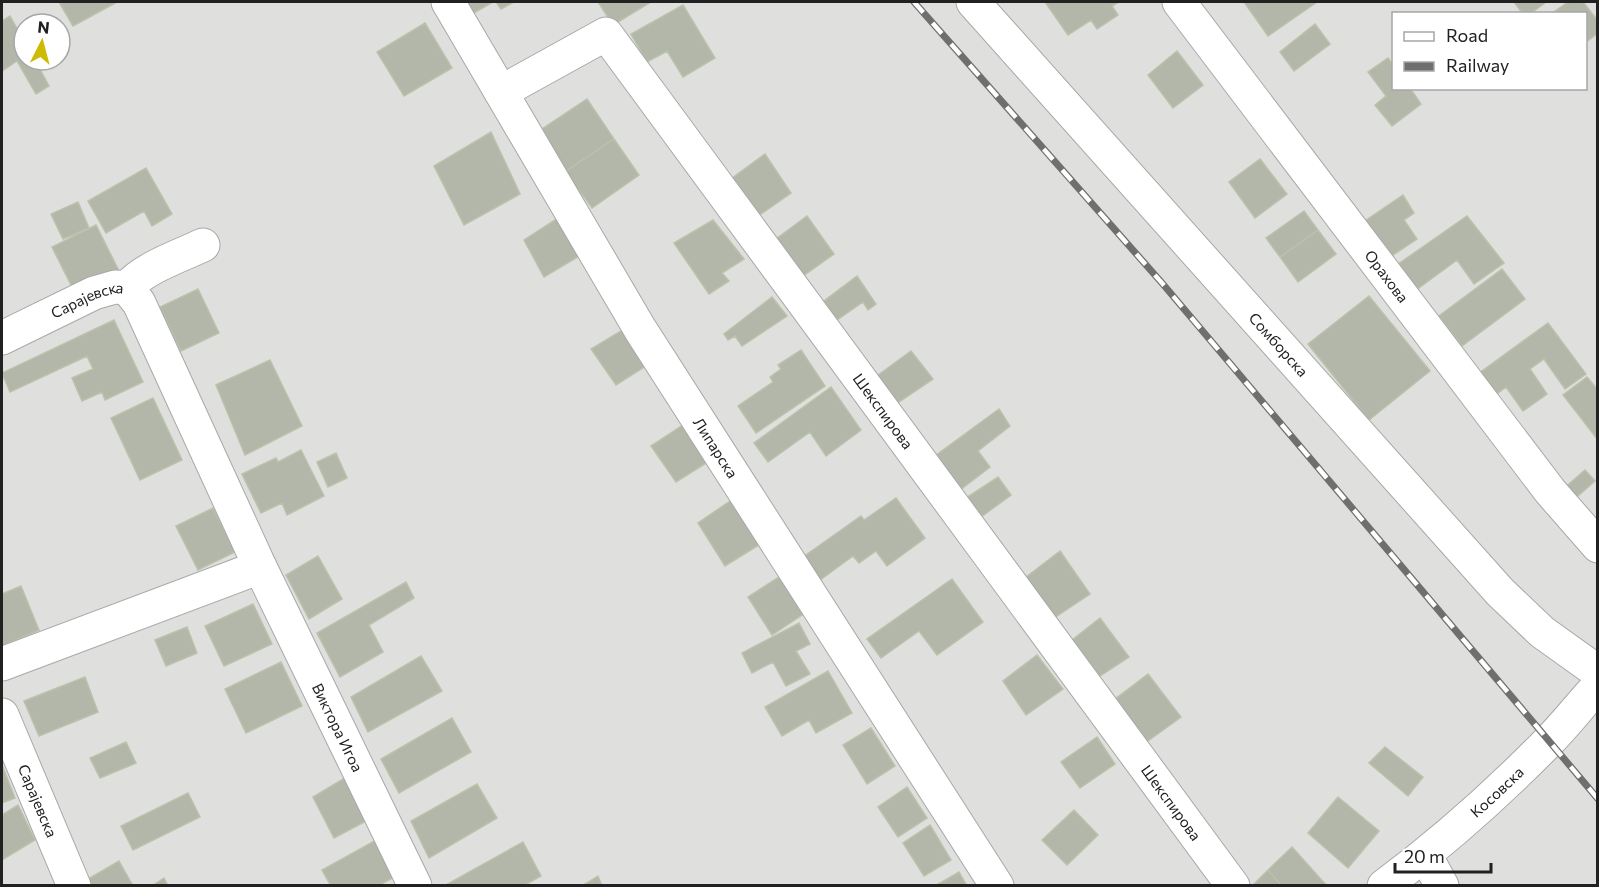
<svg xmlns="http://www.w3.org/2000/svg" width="1599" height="887" viewBox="0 0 1599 887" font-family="Commissioner,sans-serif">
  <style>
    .residential { fill: #dfdfde; fill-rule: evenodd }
    .building { fill: #b2b7aa; stroke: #bac2aa; stroke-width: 1.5 }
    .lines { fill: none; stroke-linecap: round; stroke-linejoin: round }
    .minor-casing { stroke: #a8a8a8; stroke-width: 35 }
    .minor { stroke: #fff; stroke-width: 33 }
    .rail-casing { stroke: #6f6f6f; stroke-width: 7 }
    .rail { stroke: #fff; stroke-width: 4.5; stroke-dasharray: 14; stroke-linecap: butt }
    .labels { text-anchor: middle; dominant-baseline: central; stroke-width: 5; stroke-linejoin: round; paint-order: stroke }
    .street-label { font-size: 15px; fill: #212121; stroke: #fff }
  </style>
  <rect width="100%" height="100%" fill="#ecf1e8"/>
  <path class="residential" d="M2 2H1597V885H2ZM1394 14H1586V88H1394ZM24 24H60V60H24Z"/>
  <path class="building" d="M59 2H117L73 26Z
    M464 2H493L472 14Z
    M496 2H514L501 9Z
    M598 2H651L613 25Z
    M1045 2H1119L1112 6 1118 15 1097 29 1091 20 1068 35Z
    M1244 2H1317L1268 36Z
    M1514 2H1546L1530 14H1523Z
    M1568 2H1583L1598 21V33L1586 42V14H1551Z
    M683 5 715 58 683 77 667 51 647 62 631 34Z
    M10 16 24 41V60H35L49 86 36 94 17 61 2 71V21Z
    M425 23 452 68 404 96 377 52Z
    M1315 24 1330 44 1294 71 1280 52Z
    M1177 51 1203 85 1173 108 1148 75Z
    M1388 58 1394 66V88H1410L1421 104 1392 126 1375 105 1386 96 1368 72Z
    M587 99 614 139 566 171 539 131Z
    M491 132 520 194 464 225 434 166Z
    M614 139 639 175 592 208 579 190 570 196 566 171Z
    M765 154 791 193 758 216 731 179Z
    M1260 159 1287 194 1255 218 1229 182Z
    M146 168 172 214 152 226 144 211 106 233 88 201Z
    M1403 195 1414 213 1404 220 1417 239 1387 259 1362 223Z
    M78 202 89 228 63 239 51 214Z
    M1304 211 1318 230 1280 257 1266 238Z
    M807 216 834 254 803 276 776 239Z
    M1467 216 1504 263 1474 284 1457 260 1412 293 1394 267Z
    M558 218 581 255 544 277 524 240Z
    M713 220 744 259 722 273 729 281 709 294 674 243Z
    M96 225 119 271 75 293 52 247Z
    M1318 230 1336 254 1298 282 1280 257Z
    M1502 269 1525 299 1462 346 1439 316Z
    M857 276 876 304 868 310 863 302 834 322 820 304Z
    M198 289 219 333 181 351 160 307Z
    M1369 296 1430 371 1369 420 1308 344Z
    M772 297 787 316 742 346 735 336 728 340 724 334Z
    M114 320 143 382 105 400 102 392 82 401 72 378 93 369 87 356 10 392 2 373Z
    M1548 323 1586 374 1565 389 1544 359 1530 369 1547 394 1523 411 1506 387 1494 396 1478 374Z
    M626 328 649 364 616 385 591 349Z
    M801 350 825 386 756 433 738 406 773 382 770 377 781 369 778 365Z
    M911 351 933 379 896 404 877 376Z
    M270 360 302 426 245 455 216 385Z
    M1587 377 1598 390V440L1563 395Z
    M831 387 861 430 826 456 810 432 768 462 754 443Z
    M153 398 182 460 140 480 111 418Z
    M999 409 1010 426 978 451 990 467 960 490 935 456Z
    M686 423 711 460 676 482 651 446Z
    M301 450 324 496 287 515 282 503 261 513 242 474 276 458 278 462Z
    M336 453 347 478 328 487 317 462Z
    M1585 470 1595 481 1571 502 1561 491Z
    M998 477 1011 495 981 517 966 498Z
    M896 498 925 538 887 566 876 551 859 563 853 556 816 583 799 560 861 516 864 520Z
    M733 499 762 543 725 566 698 523Z
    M213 508 235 552 198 570 176 526Z
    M1060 551 1090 594 1054 618 1025 578Z
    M318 556 342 599 309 619 286 575Z
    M782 575 805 613 772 635 748 597Z
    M952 579 983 622 937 655 919 631 881 658 867 639Z
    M406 582 414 598 369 625 383 652 340 677 317 633Z
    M21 586 39 630 2 646V594Z
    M253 604 272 644 224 666 205 626Z
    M1100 618 1129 657 1097 678 1071 641Z
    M799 623 810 644 796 651 810 674 786 686 773 662 752 673 742 653Z
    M187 627 197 653 166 666 155 640Z
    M1037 655 1063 689 1026 715 1003 681Z
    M421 656 442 691 368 732 351 697Z
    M281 662 302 706 246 733 225 689Z
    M828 671 852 713 816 733 809 720 782 736 765 707Z
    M1148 674 1181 717 1145 743 1114 700Z
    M85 677 98 712 39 736 24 701Z
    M452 718 471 752 399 793 381 759Z
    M871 728 895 766 867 784 843 745Z
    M1097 737 1115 764 1080 788 1061 762Z
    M126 742 136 763 100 778 90 758Z
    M1385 747 1423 777 1408 796 1369 763Z
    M2 765 15 798 2 803Z
    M348 776 370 819 334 838 313 797Z
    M477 784 497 818 429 858 411 821Z
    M907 787 927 818 898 837 878 807Z
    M188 793 200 817 133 850 121 826Z
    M1338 797 1379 831 1348 868 1308 833Z
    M18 805 35 840 2 860V815Z
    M1074 810 1098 835 1067 865 1042 840Z
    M930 825 951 860 924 876 903 843Z
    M378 839 396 876 378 886H331L322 870Z
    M523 842 541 876 523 886H444Z
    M1292 847 1327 886H1282L1268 870Z
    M119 861 133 886H92L88 879Z
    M1268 870 1282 886H1252Z
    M959 872 967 886H935Z
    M598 876 602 886H582Z
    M164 878 168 886H152Z"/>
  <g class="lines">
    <g class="minor-casing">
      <g id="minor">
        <path id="s1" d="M448 2 640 329 997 886"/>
        <path id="s2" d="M973 2 1500 592 1542 632 1598 672"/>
        <path id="s3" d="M1179 2 1550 491 1598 546"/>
        <path id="s4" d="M501 92 606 34 1233 886"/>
        <path id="s5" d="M127 288 139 303 260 567 415 886"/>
        <path d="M127 288C143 268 180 256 203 245"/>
        <path id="s6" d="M2 338 94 293 115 287 127 288"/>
        <path d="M2 664 260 567"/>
        <path id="s7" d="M2 715 74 886"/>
        <path d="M1425 855 1442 886"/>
        <path id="s8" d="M1384 886C1442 843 1498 793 1549 741 1566 724 1581 704 1598 686"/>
      </g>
    </g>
    <use href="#minor" class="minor"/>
    <g class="rail-casing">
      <path id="rail" d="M914 2 1162 283 1598 799"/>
    </g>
    <use href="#rail" class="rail"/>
  </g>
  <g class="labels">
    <g class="street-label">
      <text stroke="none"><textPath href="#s3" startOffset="344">Орахова</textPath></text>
      <text stroke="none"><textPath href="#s6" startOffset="94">Сарајевска</textPath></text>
      <text stroke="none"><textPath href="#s2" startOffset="459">Сомборска</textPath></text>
      <text stroke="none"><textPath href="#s4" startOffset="588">Шекспирова</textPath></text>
      <text stroke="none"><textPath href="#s1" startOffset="520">Липарска</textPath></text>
      <text stroke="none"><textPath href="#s5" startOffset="488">Виктора Игоа</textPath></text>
      <text stroke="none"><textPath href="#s8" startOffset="147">Косовска</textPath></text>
      <text stroke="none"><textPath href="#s7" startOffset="93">Сарајевска</textPath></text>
      <text stroke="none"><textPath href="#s4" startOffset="1074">Шекспирова</textPath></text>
    </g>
  </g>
  <rect width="1599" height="887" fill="none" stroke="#212121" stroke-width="6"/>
  <rect x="1392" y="12" width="195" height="78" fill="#ffffff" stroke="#a6a6a6" stroke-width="1.5"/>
  <rect x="1404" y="32" width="30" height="9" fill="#ffffff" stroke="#a6a6a6" stroke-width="1.5"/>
  <text x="1446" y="42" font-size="18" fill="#212121">Road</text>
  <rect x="1404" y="62" width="30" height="9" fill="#6f6f6f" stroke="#a6a6a6" stroke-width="1.5"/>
  <text x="1446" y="72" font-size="18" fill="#212121">Railway</text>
  <g transform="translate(42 42) rotate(6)"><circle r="28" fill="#ffffff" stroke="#a6a6a6" stroke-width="1.5"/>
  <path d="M0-4.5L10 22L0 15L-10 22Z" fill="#cdbb04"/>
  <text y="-9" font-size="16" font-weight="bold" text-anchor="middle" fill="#212121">N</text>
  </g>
  <path d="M1395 863v9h96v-9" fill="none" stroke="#212121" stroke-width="3"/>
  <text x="1404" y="863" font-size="18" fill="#212121" stroke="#ffffff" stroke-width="4.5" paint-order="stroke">20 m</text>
</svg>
